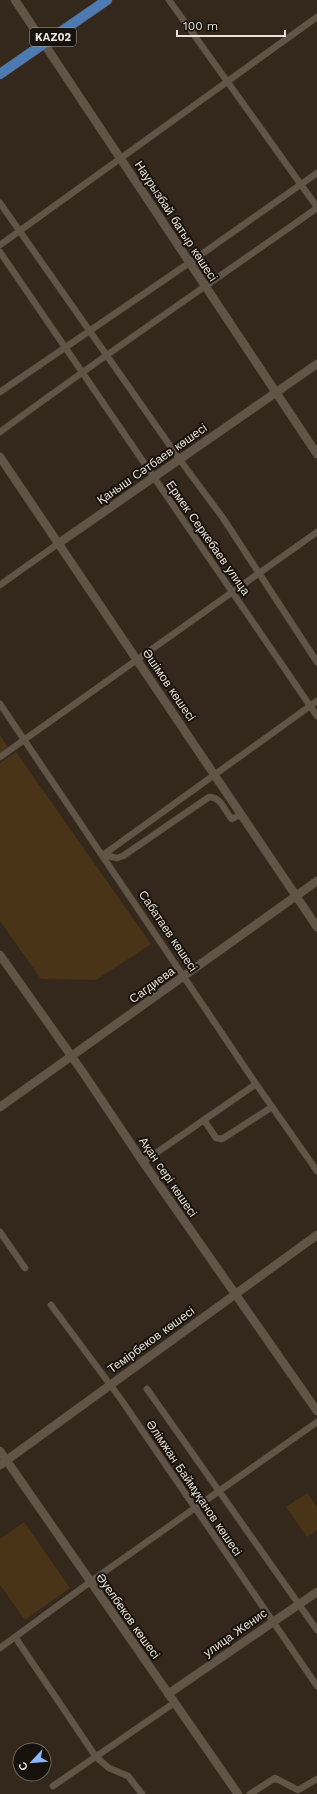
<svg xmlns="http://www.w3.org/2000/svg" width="317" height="1794" viewBox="0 0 317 1794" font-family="'Work Sans',sans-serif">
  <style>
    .green { fill: #4a3417 }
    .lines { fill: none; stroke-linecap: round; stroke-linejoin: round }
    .minor-casing { stroke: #4b4338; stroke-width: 7 }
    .tertiary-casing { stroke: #4b4338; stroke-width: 9 }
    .trunk-casing { stroke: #4b4338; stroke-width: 11 }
    .minor { stroke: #615547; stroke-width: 6 }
    .tertiary { stroke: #615547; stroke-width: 8 }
    .trunk { stroke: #4e7ab3; stroke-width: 10 }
    .labels { text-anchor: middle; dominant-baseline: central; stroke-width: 4; stroke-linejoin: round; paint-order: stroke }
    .shield { fill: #17120c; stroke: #a9a39c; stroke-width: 1 }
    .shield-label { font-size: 11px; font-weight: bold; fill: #e8e1d9 }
    .street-label { font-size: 12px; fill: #e8e1d9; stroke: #17120c }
  </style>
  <rect width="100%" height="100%" fill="#33281b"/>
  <path class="green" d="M0 735 8 747 0 753Z
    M16 752 151 944 96 980 41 979 0 921V763Z
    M307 1493 317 1507V1530L307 1537 286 1507Z
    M24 1522 70 1588 25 1620 0 1585V1539Z"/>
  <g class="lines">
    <g class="minor-casing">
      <path id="minor" d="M169 0 317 207
        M0 203 180 460 223 518 317 662
        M0 245 317 17
        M0 252 317 716
        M0 392 189 263 317 173
        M0 432C104 355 211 283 317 208
        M0 585 59 543
        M0 704 256 1084 317 1171
        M0 757 317 532
        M103 855 317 701
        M103 855 117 858 123 856 209 797C222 797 224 811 232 819L241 814
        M204 1120 216 1138 222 1139 272 1107
        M143 1162 256 1084
        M0 1232 25 1268
        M51 1305 120 1398 317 1686
        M147 1389 317 1630
        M15 1637 96 1757 109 1768 128 1776 142 1794
        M0 1648 90 1582 317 1422
        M53 1786 174 1703
        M250 1794 275 1778 298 1790 317 1779"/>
    </g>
    <g class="tertiary-casing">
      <path id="tertiary" d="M15 0 317 454
        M0 457 317 927
        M59 543 317 364
        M0 955 82 1071 143 1162 317 1411
        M0 1107 317 881
        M0 1451 238 1794
        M0 1465 317 1235
        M168 1694 317 1592"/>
    </g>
    <g class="trunk-casing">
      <path id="trunk" d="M0 74 107 0"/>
    </g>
    <use href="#minor" class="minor"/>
    <use href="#tertiary" class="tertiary"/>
    <use href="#trunk" class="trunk"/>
  </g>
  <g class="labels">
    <rect class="shield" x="30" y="28" width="46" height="18" rx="3"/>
    <g class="shield-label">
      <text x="53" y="37">KАZ02</text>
    </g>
    <g class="street-label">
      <text transform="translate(176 221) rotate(57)">Наурызбай батыр көшесі</text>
      <text transform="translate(152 464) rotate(-35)">Қаныш Сәтбаев көшесі</text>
      <text transform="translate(208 538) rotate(55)">Ермек Серкебаев улица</text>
      <text transform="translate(169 685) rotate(56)">Әшімов көшесі</text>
      <text transform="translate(168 931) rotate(56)">Сабатаев көшесі</text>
      <text transform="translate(152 985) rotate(-36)">Сагдиева</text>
      <text transform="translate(168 1177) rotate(56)">Ақан сері көшесі</text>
      <text transform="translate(151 1340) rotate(-36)">Темірбеков көшесі</text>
      <text transform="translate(194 1488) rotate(56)">Әлімжан Баймұқанов көшесі</text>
      <text transform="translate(128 1616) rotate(55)">Әуелбеков көшесі</text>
      <text transform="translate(235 1633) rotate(-35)">улица Женис</text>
    </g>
  </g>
  <g transform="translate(32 1762) rotate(244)"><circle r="19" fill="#17120c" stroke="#6b655e"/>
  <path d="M0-3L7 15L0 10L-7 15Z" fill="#89bafc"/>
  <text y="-6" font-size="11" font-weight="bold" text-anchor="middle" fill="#e8e1d9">С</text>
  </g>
  <path d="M177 30v6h108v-6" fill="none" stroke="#e8e1d9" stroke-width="2"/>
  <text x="183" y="30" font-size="12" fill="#e8e1d9" stroke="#17120c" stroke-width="3" paint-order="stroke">100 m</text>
</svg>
